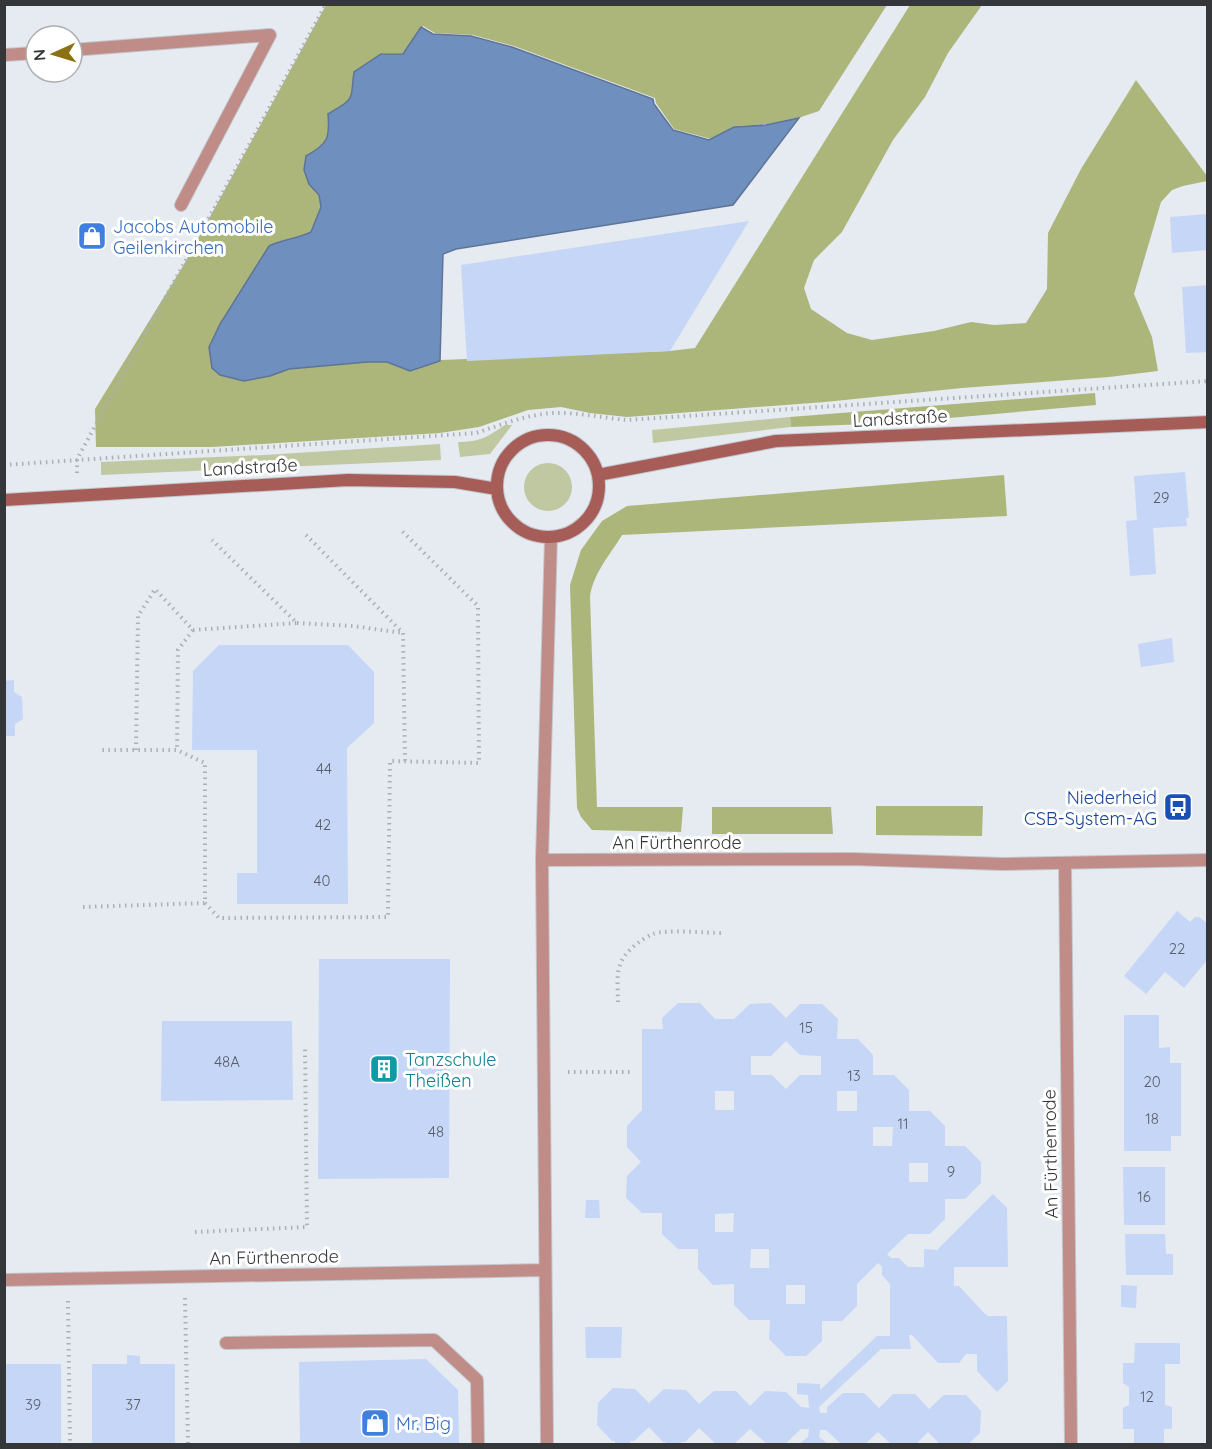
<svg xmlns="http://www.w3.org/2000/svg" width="1212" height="1449" viewBox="0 0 1212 1449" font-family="Quicksand,sans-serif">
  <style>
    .green { fill: #c0c8a2 }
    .forest { fill: #acb67b }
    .water { fill: #6f8fbf; stroke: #5e7497; stroke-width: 1.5 }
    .building { fill: #c6d6f7; fill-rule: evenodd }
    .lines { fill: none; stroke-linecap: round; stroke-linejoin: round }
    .lane-casing { stroke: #c3c6cc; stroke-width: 14 }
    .street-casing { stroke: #c3c6cc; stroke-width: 14 }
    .secondary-casing { stroke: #c3c6cc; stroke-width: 14 }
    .path { stroke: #acafb5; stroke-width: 4; stroke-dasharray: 1.5 4.5; stroke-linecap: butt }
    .lane { stroke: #bf8c87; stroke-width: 12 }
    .street { stroke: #bf8c87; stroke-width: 12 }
    .secondary { stroke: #a65d58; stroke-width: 12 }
    .labels { text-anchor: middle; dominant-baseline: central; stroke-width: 6; stroke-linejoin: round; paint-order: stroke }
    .number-label { font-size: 15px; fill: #595e68 }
    .shop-label { font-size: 18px; fill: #366cbe; stroke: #fff; text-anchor: start }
    .street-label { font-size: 18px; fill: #353639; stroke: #fff }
    .transit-label { font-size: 18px; fill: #164399; stroke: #fff; text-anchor: end }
    .culture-label { font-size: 18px; fill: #0d838f; stroke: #fff; text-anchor: start }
  </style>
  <rect width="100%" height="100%" fill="#e6eaf1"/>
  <path class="green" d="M790 417 791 427 653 443 652 430Z
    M505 425H512L490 454 460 457 458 442C480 442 487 437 505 425Z
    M440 444 441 460 101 475V462L264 455Z
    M524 487a24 24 0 1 1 48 0a24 24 0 1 1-48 0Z"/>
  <path class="forest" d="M326 5H887L819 111 801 117 768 124 735 126 711 139 674 129 656 103 655 98 514 46 473 35 435 33 423 26 404 53H382L371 61 356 93 331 131 320 194 323 206 313 231C299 238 285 238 271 245L291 368 369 361H389L411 370 441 360 670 351 695 348 910 5H985H982L948 53 925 97 893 140 842 232 814 260 804 288 811 309 847 333 872 340 934 331 971 322 994 325 1026 323 1047 289 1048 233 1081 169 1136 80 1207 176V181L1183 186 1172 190 1161 202 1134 294 1152 337 1158 371 1109 377 962 388 825 402 627 417 590 413 561 407 528 410 479 427 440 433 212 447H96L95 409 183 266Z
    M1095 393 1096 405 892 423 791 427 790 417Z
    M1004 475 1007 516 622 535C610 555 594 572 590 596L597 807H683L681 832 592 830 581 817 577 808 570 585 581 550 602 521 627 506Z
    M876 806H983L982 836 876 835Z
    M712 807H831L833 834H712Z"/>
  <path class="water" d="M421 27 433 34 471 36 512 47 653 99 654 104 673 130 709 140 734 127 766 125 799 118 733 205 456 249 443 254 440 361 410 371 387 362H367L289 369 270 376 244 381 220 375 212 368 209 347 220 324 269 246C283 239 297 239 311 232L321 207 319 195 309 184 304 170 306 156C328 144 330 138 328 114 356 98 350 101 354 72L381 54H403Z"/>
  <path class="building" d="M1208 214V250L1172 253 1170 217Z
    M749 221 670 351 467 361 461 265Z
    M1208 285V352L1186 353 1182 287Z
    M1185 472 1189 518H1186L1187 526 1153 528 1156 574 1130 576 1126 521 1137 520 1134 476Z
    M1172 638 1174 662 1141 667 1138 644Z
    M219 645H348L374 672V723L347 748 348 904H237V873H257V750H192L193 671Z
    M14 680V692L22 697 23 719 15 724V736H4V681Z
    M1177 911 1190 922 1195 917H1199L1208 924V959L1184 988 1165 972 1146 994 1124 976Z
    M319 959H450L449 1178 318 1179Z
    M678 1003H700L715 1019H734L750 1004 771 1003 786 1018 800 1004H822L838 1019 837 1039H858L873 1055V1075H894L909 1090V1111H930L945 1126V1146H965L981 1162V1183L965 1199H945V1219L930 1234H908L887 1254 891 1258H899L908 1267H924V1249L937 1250 993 1194 1007 1208 1008 1267H954V1286H959L985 1314H987V1316H1007L1008 1381 997 1392 977 1371V1354H966L959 1363H938L912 1335H909L911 1349H881L819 1407 820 1413H827V1407L843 1393H864L879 1408 893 1394H915L929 1409 944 1395H966L981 1411 980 1433 968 1444H940L928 1432 916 1444H891L878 1432 865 1444H841L826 1430H820L819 1437 828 1444H799L808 1437 809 1429H801L785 1444H767L750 1429 735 1443 716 1444 699 1428 685 1442H681V1444H666L665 1442H663L649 1427 634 1441H630V1444H615V1441H612L597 1425 598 1403 613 1388 635 1389 649 1403 664 1389 686 1390 699 1404 714 1391H736L750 1406 765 1391 786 1392 801 1407 809 1408 808 1395 797 1394V1383L820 1384V1390L877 1336H890V1284L882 1275V1267L878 1263 857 1284V1306L842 1321H822V1341L806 1356H786L769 1339 770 1320H749L734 1305V1284L713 1285 698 1269V1249H678L662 1234V1213H642L626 1198 627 1176 641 1162 627 1147V1126L642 1110V1029H663L662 1018ZM786 1041 800 1055 821 1056V1075H800L786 1089 772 1075H751V1056H771ZM715 1091H734V1110H715ZM837 1091H857V1111H837ZM873 1127H893L892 1146H873ZM909 1163H928V1182H909ZM734 1213 733 1232H715V1214ZM751 1249H769V1268H750ZM786 1285H805V1304H786Z
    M1124 1015H1159V1048L1170 1047V1063H1181V1136H1171V1151H1124Z
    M162 1021H292L293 1100 161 1101Z
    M1123 1167H1165V1225H1124Z
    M586 1200H599L600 1218H585Z
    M1125 1234H1165L1166 1254H1173V1275H1126Z
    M1121 1285 1137 1286 1136 1308 1121 1307Z
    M585 1327H622L621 1358H586Z
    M1135 1343H1180V1364H1165V1405L1172 1407V1429H1164V1444H1134V1429H1123V1408L1129 1405V1387L1123 1383V1363H1134Z
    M127 1355 140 1356V1364H175V1444H92V1364H127Z
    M426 1359 458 1390 459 1444H300L299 1362Z
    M4 1364H61V1444H4Z"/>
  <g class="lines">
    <g class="lane-casing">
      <path id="lane" d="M72 50 270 35 181 205
        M4 55 36 53
        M226 1343 434 1340 477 1380 478 1444"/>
    </g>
    <g class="street-casing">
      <path id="street" d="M542 860 852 859 1002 864 1208 860
        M1065 863 1071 1444
        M4 1280 545 1270
        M547 1444 542 860 551 537"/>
    </g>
    <g class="secondary-casing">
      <path id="secondary" d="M497 486a51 51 0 1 1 102 0a51 51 0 1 1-102 0Z
        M598 475 776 441 1208 422
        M4 500 348 480 455 482 497 489"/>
    </g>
    <path class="path" d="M4 465 476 433C498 426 520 417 543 414 570 410 600 418 627 420L1208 381
      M77 473V459L326 4
      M306 535 403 633 405 761
      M297 623 353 626 403 633
      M193 630 297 623 212 540
      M136 750 138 616 155 589 193 630 178 650 177 750
      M205 903 219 918 388 917 390 761 479 763 478 606 402 531
      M83 907 205 903V763L177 750H102
      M618 1002C618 990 616 976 620 965 624 952 641 939 653 934 667 929 707 933 723 933
      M568 1072H634
      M195 1232 307 1227 305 1048
      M185 1298 188 1444
      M68 1301 70 1444"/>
    <use href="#lane" class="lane"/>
    <use href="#street" class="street"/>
    <use href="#secondary" class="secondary"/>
  </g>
  <defs>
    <g id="shop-square" transform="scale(1.5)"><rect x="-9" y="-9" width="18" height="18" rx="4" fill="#3f7fe0" stroke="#fff"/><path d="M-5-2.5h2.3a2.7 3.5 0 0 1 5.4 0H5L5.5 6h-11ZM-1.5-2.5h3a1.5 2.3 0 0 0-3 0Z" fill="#fff"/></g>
    <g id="bus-square" transform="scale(1.5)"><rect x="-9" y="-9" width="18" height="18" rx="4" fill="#1a4fb4" stroke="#fff"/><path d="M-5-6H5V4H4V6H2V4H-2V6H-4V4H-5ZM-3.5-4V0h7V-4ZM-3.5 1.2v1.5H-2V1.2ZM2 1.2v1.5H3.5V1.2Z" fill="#fff"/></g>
    <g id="building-square" transform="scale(1.5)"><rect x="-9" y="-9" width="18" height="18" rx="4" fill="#0f9aa8" stroke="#fff"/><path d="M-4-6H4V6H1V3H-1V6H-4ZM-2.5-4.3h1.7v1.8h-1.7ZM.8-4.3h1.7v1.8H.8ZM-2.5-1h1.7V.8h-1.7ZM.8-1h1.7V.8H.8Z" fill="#fff"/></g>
  </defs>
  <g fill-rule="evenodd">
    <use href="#shop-square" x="92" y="236"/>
    <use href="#bus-square" x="1178" y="807"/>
    <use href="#building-square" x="384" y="1069"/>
    <use href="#shop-square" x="375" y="1423"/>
  </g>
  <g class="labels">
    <g class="number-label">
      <text x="1161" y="497">29</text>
      <text x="324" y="768">44</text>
      <text x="323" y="824">42</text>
      <text x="322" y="880">40</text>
      <text x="1177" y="948">22</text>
      <text x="806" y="1027">15</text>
      <text x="227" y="1061">48A</text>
      <text x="854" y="1075">13</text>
      <text x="1152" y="1081">20</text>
      <text x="1152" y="1118">18</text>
      <text x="903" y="1123">11</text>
      <text x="436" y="1131">48</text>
      <text x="951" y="1171">9</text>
      <text x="1144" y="1196">16</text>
      <text x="1147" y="1396">12</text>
      <text x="33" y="1404">39</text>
      <text x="133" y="1404">37</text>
    </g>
    <g class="shop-label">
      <text x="113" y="226">Jacobs Automobile<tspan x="113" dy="21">Geilenkirchen</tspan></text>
      <text x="396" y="1423">Mr. Big</text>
    </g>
    <g class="street-label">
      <text transform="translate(900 418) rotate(-3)">Landstraße</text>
      <text transform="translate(250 467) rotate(-3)">Landstraße</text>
      <text x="677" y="842">An Fürthenrode</text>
      <text transform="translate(1050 1154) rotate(-91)">An Fürthenrode</text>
      <text transform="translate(274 1257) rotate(-1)">An Fürthenrode</text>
    </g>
    <g class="transit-label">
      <text x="1157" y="797">Niederheid<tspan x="1157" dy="21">CSB-System-AG</tspan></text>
    </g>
    <g class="culture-label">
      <text x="405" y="1059">Tanzschule<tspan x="405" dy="21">Theißen</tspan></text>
    </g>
  </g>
  <rect width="1212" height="1449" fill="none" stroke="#353639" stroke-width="12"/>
  <g transform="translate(54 54) rotate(266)"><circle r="28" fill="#ffffff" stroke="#aeafb0" stroke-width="1.5"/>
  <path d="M0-4.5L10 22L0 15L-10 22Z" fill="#8c7012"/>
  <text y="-9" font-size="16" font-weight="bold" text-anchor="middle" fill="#353639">N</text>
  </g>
</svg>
